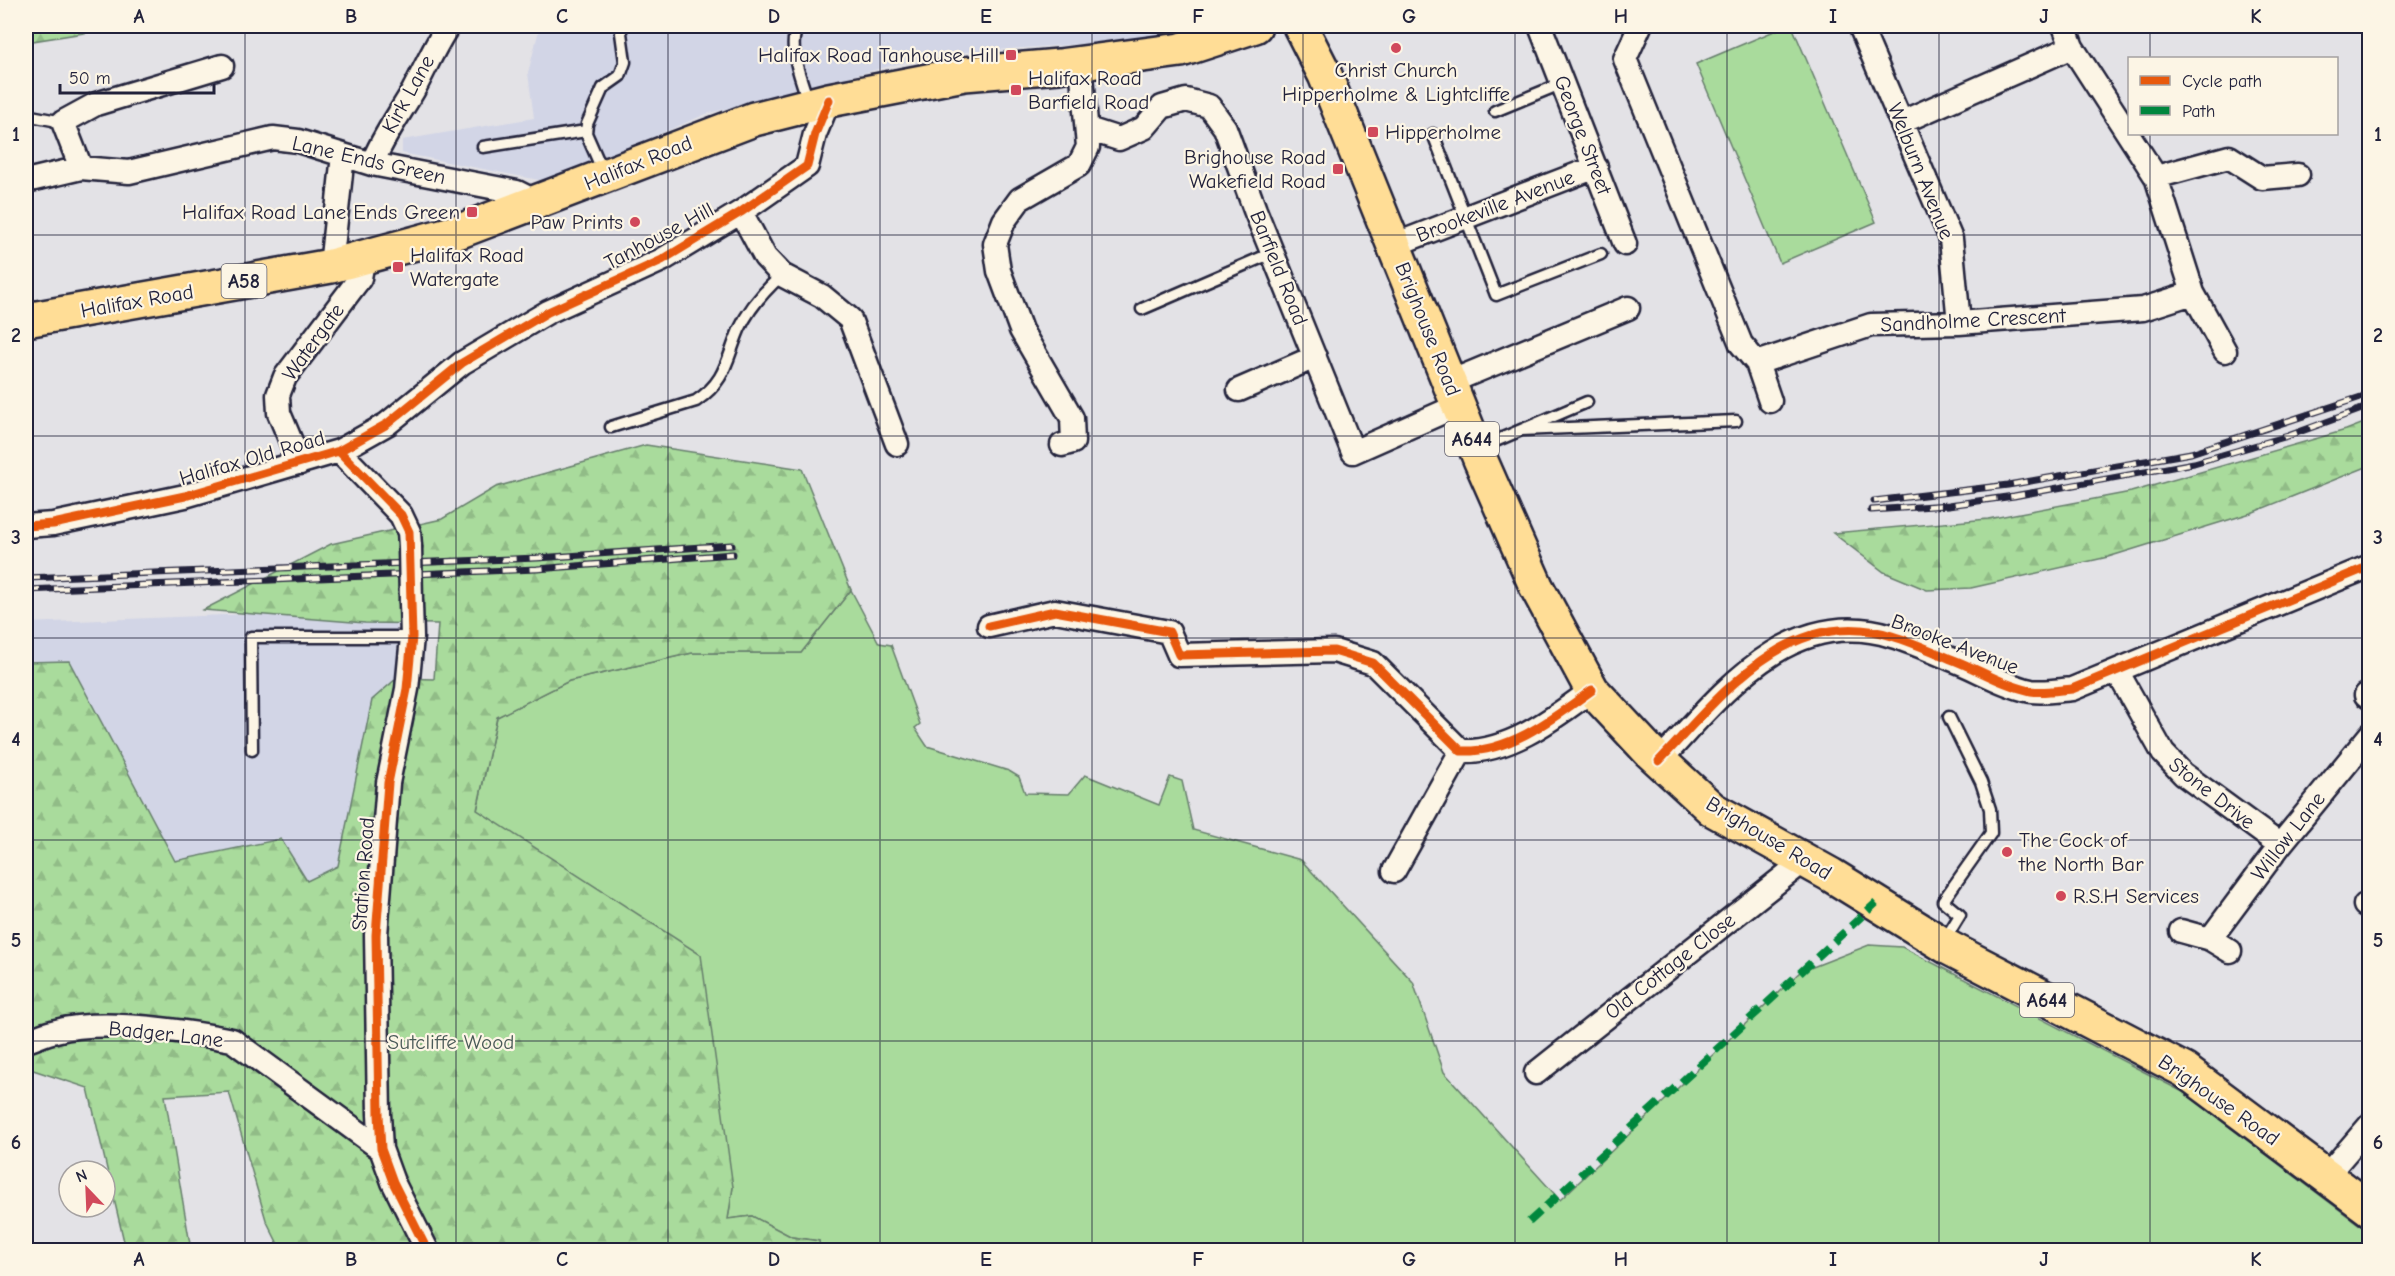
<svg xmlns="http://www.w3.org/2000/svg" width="2395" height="1276" viewBox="0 0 2395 1276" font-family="'Comic Neue',sans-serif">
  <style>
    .built { fill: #d2d5e6 }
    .grass { fill: #a9db9c; stroke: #667e6c; stroke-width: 1.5 }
    .forest { fill: url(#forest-firs); stroke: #667e6c; stroke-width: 1.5 }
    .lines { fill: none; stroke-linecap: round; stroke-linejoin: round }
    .service-casing { stroke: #22223b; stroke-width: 15 }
    .minor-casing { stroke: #22223b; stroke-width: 27 }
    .primary-casing { stroke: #22223b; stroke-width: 38 }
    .trunk-casing { stroke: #22223b; stroke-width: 38 }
    .service { stroke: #fcf5e5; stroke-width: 10 }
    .minor { stroke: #fcf5e5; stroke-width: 22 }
    .primary { stroke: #ffdd96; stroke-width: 33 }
    .trunk { stroke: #ffdd96; stroke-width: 33 }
    .rail-casing { stroke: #22223b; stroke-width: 7 }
    .rail { stroke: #fcf5e5; stroke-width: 4.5; stroke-dasharray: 14; stroke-linecap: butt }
    .minor-bridge-casing { stroke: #22223b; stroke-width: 27; stroke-linecap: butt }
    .minor-bridge { stroke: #fcf5e5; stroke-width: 22 }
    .quiet { stroke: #00873e; stroke-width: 8; stroke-dasharray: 15 8; stroke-linecap: butt }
    .cycleway-casing { stroke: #fcf5e5; stroke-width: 13 }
    .cycleway { stroke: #e8590c; stroke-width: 9 }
    .grid { fill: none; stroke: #22223b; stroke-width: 1.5; stroke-opacity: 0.55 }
    .poi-dot { fill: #d1495b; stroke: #fcf5e5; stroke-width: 2 }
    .labels { text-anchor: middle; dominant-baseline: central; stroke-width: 4.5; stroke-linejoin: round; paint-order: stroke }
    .shield { fill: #fcf5e5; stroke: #63616e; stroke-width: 1.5 }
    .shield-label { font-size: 20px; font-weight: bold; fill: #22223b }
    .poi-label { font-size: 21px; fill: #22223b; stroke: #fcf5e5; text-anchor: start }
    .street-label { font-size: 21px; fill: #22223b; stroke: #fcf5e5 }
    .park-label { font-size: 21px; fill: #4a5a58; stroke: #fcf5e5 }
    .neatline { fill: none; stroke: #22223b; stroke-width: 2 }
    .grid-label { font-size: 20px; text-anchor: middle; font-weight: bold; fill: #22223b }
  </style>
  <defs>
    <pattern id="forest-firs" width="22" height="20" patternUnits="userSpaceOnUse" patternTransform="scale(1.5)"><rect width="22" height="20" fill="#a9db9c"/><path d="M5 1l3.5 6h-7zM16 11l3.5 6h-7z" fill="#91bc87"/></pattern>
  </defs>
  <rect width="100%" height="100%" fill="#e3e2e6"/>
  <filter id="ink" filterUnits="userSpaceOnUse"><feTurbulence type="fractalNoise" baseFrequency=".0167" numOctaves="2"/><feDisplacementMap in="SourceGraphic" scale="12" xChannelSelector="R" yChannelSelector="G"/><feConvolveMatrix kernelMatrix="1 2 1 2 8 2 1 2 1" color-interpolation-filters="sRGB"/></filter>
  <g filter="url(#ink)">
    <path class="built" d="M540 26H1188L1137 40 936 54 706 114 549 182 402 153V140L534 118 528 73Z
      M397 608V678L372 700 338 867 307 881 281 839 175 861 69 662H26V623Z"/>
    <path class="grass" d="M1786 26H1792L1876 222 1780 263 1696 64Z
      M851 590 879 643 891 645 920 724 915 728 927 746 1009 771 1019 777 1025 793 1069 794 1085 775 1159 805 1170 777 1182 781 1193 830 1301 860 1413 982 1444 1072 1560 1200 1800 972 1869 945 1902 947 2183 1092 2369 1232V1250H820L819 1241 792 1237 752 1216 728 1219 733 1187 477 811 497 717 569 681 692 653H801Z"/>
    <path class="forest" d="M26 26H111L90 32 26 42Z
      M2369 421V466L2251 513 2108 557 1971 588 1927 590 1884 572 1833 533 1988 519 2131 492 2346 430Z
      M646 445 802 469 851 590 801 653H692L569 681 497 717 477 810 701 955 733 1187 728 1219 752 1216 792 1237 819 1241 820 1250H281L266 1220 229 1092 165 1096 191 1250H126L88 1088 27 1068 26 1070V662L69 661 175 861 281 839 307 881 338 866 372 700 397 678 434 679 438 624 365 623 203 610 331 544 442 519 496 487Z"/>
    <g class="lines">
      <g class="service-casing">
        <path id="service" d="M798 26C786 47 802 79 808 102
          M1495 111 1563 83
          M26 115 63 122
          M1433 134 1496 295 1601 254
          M483 147 586 131
          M604 174 586 133 587 124 603 88 620 76 625 62 621 33
          M1142 309 1272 253
          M611 427 696 401C726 381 726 361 739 330 749 308 764 291 782 275
          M1521 430 1736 421
          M1479 448 1587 402
          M252 750 251 637H412
          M1944 941 1960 915 1943 901 1991 833 1990 809 1981 782 1949 717"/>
      </g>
      <g class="minor-casing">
        <path id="minor" d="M1540 26 1625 244
          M1640 26 1625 59 1741 344 1757 363 1770 401
          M1860 26 1951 239 1959 323
          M2064 26 2072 47 2156 177 2193 293 2225 351
          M1902 122 2072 47
          M1088 129 1119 139 1144 128 1162 107 1186 100 1209 106 1225 128 1255 210 1353 452 1459 405
          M372 164C382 138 399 115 413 91 425 69 434 47 448 26
          M81 168 63 122 96 104 222 66
          M2156 177 2229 157 2262 178 2298 175
          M26 181 81 168 129 172 273 138 298 141 372 164 517 192 535 201
          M741 212 765 257 782 275 822 296 850 319 897 444
          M1394 245 1596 167
          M331 266 343 155
          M1757 363 1871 325 1959 323 2143 309 2193 293
          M1450 382 1628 308
          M1239 390 1315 357
          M1062 445 1073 442 1072 418 1021 330 999 271 995 244 1004 221 1020 199 1079 165 1088 147 1081 63
          M339 451 401 515 409 532 410 546
          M300 463 279 413 278 395 285 377 360 278 364 257
          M26 526 53 524 185 496 339 451 387 424 462 363 548 312 662 260 741 212 807 166 815 134 829 100
          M411 603 412 637 407 689 388 783 376 935 379 1114 381 1149 393 1182 427 1250
          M989 626 1055 611 1169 632 1179 655 1334 651 1373 663 1461 751C1510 753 1555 717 1592 690
          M2117 671 2163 753 2183 774 2280 845
          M2366 695 2370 698
          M1659 761C1721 696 1788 604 1892 636 1912 642 1932 651 1951 659 1978 669 2002 685 2031 691 2044 693 2059 690 2072 689L2370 566
          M1394 871 1461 751
          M2365 905 2370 908
          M2181 931 2210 939 2230 951
          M2210 939 2280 845 2370 735
          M26 1041C36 1038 46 1033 56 1031 103 1018 184 1031 232 1040L381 1149
          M1536 1073 1805 860
          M2326 1176 2370 1125"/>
      </g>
      <g class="primary-casing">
        <path id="primary" d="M1300 26 1325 75 1480 459 1536 586 1592 690 1649 751 1712 809 1831 875 1949 948 2184 1070 2370 1209"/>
      </g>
      <g class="trunk-casing">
        <path id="trunk" d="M26 320 331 266 460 231 754 119 829 100 964 74 1059 66 1181 50 1255 26"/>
      </g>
      <use href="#service" class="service"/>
      <use href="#minor" class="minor"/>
      <use href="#primary" class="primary"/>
      <use href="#trunk" class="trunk"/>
      <g class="rail-casing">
        <path id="rail" d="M1874 501 2008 485 2191 453 2370 394
          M1871 510 1949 505 2014 496 2194 463 2288 436 2370 406
          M26 578 537 558 732 545
          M26 590 537 569 733 554"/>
      </g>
      <use href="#rail" class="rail"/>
      <g class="minor-bridge-casing">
        <path id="minor-bridge" d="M410 546 411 603"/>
      </g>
      <use href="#minor-bridge" class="minor-bridge"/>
      <path class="quiet" d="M1529 1222 1876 903"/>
      <g class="cycleway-casing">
        <path id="cycleway" d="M339 451 401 515 409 532 412 637 407 689 388 783 376 935 379 1114 381 1149 393 1182 427 1250
          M26 526 53 524 185 496 339 451 387 424 462 363 548 312 662 260 741 212 807 166 815 134 829 100
          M989 626 1055 611 1169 632 1179 655 1334 651 1373 663 1461 751C1510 753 1555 717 1592 690
          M1659 761C1721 696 1788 604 1892 636 1912 642 1932 651 1951 659 1978 669 2002 685 2031 691 2044 693 2059 690 2072 689L2370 566"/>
      </g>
      <use href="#cycleway" class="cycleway"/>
    </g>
  </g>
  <path class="grid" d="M245 26V1250M456 26V1250M668 26V1250M880 26V1250M1092 26V1250M1303 26V1250M1515 26V1250M1727 26V1250M1939 26V1250M2150 26V58M2150 134V1250M26 235H2370M26 436H2370M26 638H2370M26 840H2370M26 1041H2370"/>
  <g class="poi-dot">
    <circle cx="1396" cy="48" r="6"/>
    <rect x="1005" y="49" width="12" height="12" rx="3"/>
    <rect x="1010" y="84" width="12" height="12" rx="3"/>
    <rect x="1367" y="126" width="12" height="12" rx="3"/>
    <rect x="1332" y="163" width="12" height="12" rx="3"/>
    <rect x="466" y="206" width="12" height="12" rx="3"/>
    <circle cx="635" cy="222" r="6"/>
    <rect x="392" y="261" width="12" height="12" rx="3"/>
    <circle cx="2007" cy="852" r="6"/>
    <circle cx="2061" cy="896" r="6"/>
  </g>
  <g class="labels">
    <g class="shield">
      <rect x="221.5" y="264" width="45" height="34" rx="4.5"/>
      <rect x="1445" y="422" width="54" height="34" rx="4.5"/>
      <rect x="2020" y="983" width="54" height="34" rx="4.5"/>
    </g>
    <g class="shield-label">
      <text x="244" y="281">A58</text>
      <text x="1472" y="439">A644</text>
      <text x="2047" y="1000">A644</text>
    </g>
    <g class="poi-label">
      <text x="999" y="55" text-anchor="end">Halifax Road Tanhouse Hill</text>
      <text x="1396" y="70" text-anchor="middle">Christ Church<tspan x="1396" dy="24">Hipperholme &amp; Lightcliffe</tspan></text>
      <text x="1028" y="78">Halifax Road<tspan x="1028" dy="24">Barfield Road</tspan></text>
      <text x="1385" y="132">Hipperholme</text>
      <text x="1326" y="157" text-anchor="end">Brighouse Road<tspan x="1326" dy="24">Wakefield Road</tspan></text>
      <text x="460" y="212" text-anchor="end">Halifax Road Lane Ends Green</text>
      <text x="623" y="222" text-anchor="end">Paw Prints</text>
      <text x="410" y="255">Halifax Road<tspan x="410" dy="24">Watergate</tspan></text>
      <text x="2019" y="840">The Cock of<tspan x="2019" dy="24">the North Bar</tspan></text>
      <text x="2073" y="896">R.S.H Services</text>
    </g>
    <g class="street-label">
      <text transform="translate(408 94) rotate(-61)">Kirk Lane</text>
      <text transform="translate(1583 135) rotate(69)">George Street</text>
      <text transform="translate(369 160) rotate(13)">Lane Ends Green</text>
      <text transform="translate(638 163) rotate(-22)">Halifax Road</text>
      <text transform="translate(1921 171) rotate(68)">Welburn Avenue</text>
      <text transform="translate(1495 206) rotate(-21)">Brookeville Avenue</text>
      <text transform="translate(659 236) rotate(-28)">Tanhouse Hill</text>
      <text transform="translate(1279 268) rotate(68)">Barfield Road</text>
      <text transform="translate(137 301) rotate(-10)">Halifax Road</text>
      <text transform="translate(1973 320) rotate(-3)">Sandholme Crescent</text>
      <text transform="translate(1428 329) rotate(68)">Brighouse Road</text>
      <text transform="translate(313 342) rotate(-54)">Watergate</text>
      <text transform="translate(252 458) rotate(-16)">Halifax Old Road</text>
      <text transform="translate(1955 644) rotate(21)">Brooke Avenue</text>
      <text transform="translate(2212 793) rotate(38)">Stone Drive</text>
      <text transform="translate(2288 836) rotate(-52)">Willow Lane</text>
      <text transform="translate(1769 838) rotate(31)">Brighouse Road</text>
      <text transform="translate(363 874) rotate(-86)">Station Road</text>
      <text transform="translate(1670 966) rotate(-38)">Old Cottage Close</text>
      <text transform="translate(166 1034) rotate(6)">Badger Lane</text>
      <text transform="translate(2219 1100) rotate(35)">Brighouse Road</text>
    </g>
    <g class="park-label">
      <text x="451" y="1042">Sutcliffe Wood</text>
    </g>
  </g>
  <rect width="2395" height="1276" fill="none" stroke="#fcf5e5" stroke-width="66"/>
  <rect x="2128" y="57" width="210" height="78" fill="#fcf5e5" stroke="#a5a1a1" stroke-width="1.5"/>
  <rect x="2140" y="76" width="30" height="9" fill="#e8590c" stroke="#a5a1a1" stroke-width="1.5"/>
  <text x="2182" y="87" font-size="18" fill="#22223b">Cycle path</text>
  <rect x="2140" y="106" width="30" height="9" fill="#00873e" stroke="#a5a1a1" stroke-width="1.5"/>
  <text x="2182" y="117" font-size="18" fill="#22223b">Path</text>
  <g transform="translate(87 1189) rotate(337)"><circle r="28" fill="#fcf5e5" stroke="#a5a1a1" stroke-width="1.5"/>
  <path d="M0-4.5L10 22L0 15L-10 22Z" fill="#d1495b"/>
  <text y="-9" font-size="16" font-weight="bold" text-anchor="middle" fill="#22223b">N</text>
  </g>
  <path d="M60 84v9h154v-9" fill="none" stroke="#22223b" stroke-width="3"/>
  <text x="69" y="84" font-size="18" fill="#22223b" stroke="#fcf5e5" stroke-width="4.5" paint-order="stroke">50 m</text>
  <rect x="33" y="33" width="2329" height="1210" class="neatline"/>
  <g class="grid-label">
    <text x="139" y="23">A</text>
    <text x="351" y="23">B</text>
    <text x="562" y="23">C</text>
    <text x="774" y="23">D</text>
    <text x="986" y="23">E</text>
    <text x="1198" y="23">F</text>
    <text x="1409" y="23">G</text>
    <text x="1621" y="23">H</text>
    <text x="1833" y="23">I</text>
    <text x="2044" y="23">J</text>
    <text x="2256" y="23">K</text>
    <text x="16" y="141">1</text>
    <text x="2378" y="141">1</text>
    <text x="16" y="342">2</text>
    <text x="2378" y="342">2</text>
    <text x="16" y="544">3</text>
    <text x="2378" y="544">3</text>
    <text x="16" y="746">4</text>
    <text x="2378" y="746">4</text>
    <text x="16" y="947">5</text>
    <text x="2378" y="947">5</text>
    <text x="16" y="1149">6</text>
    <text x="2378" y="1149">6</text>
    <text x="139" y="1266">A</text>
    <text x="351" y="1266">B</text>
    <text x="562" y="1266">C</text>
    <text x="774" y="1266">D</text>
    <text x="986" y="1266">E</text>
    <text x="1198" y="1266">F</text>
    <text x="1409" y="1266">G</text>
    <text x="1621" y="1266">H</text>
    <text x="1833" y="1266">I</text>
    <text x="2044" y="1266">J</text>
    <text x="2256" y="1266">K</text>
  </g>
</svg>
